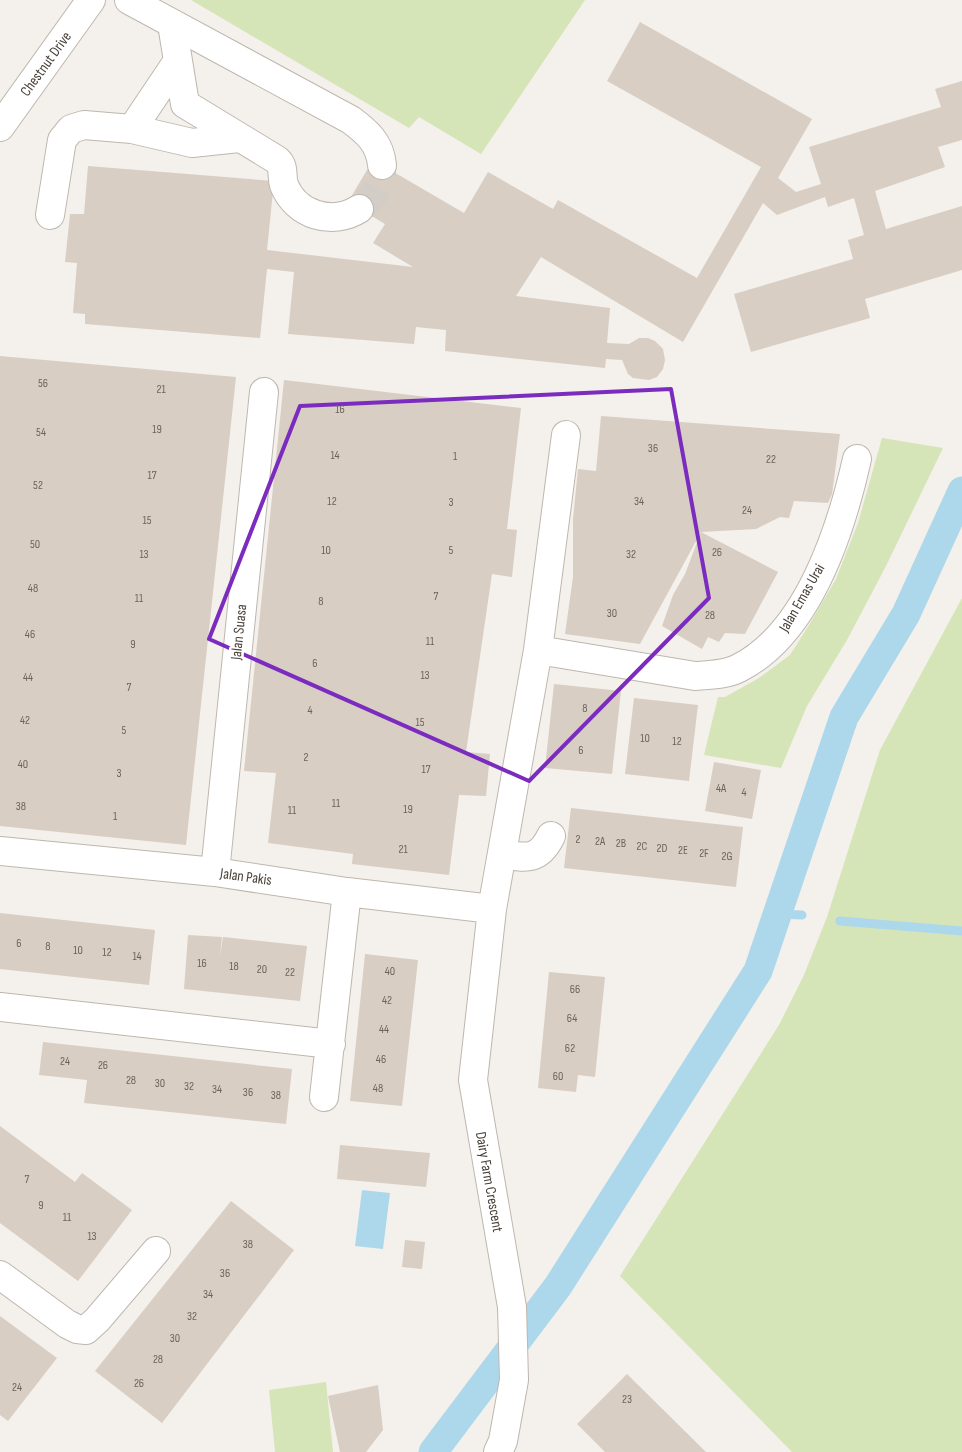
<svg xmlns="http://www.w3.org/2000/svg" width="962" height="1452" viewBox="0 0 962 1452" font-family="'Sofia Sans Condensed',sans-serif">
  <style>
    .green { fill: #d5e5b7 }
    .water { fill: #add8eb }
    .lines { fill: none; stroke-linecap: round; stroke-linejoin: round }
    .stream { stroke: #add8eb; stroke-width: 9 }
    .canal { stroke: #add8eb; stroke-width: 29 }
    .building { fill: #d8cec4 }
    .minor-tunnel { stroke: #d2cdc7; stroke-width: 28; stroke-dasharray: 28 14; stroke-linecap: butt }
    .minor-casing { stroke: #bfb7ae; stroke-width: 30 }
    .minor { stroke: #fff; stroke-width: 28 }
    .marked { fill: none; stroke: #7b2cbf; stroke-width: 4; stroke-linejoin: round }
    .labels { text-anchor: middle; dominant-baseline: central; stroke-width: 5; stroke-linejoin: round; paint-order: stroke }
    .number-label { font-size: 12px; fill: #6c645c }
    .street-label { font-size: 15px; fill: #484039; stroke: #fff }
  </style>
  <rect width="100%" height="100%" fill="#f4f0eb"/>
  <path class="green" d="M191 0H585L481 154 419 117 409 128Z
    M882 438 943 448 886 566 847 640 807 706 781 768 704 755 718 697H725L759 678 790 655 809 625 836 579 858 523Z
    M962 598V1452H792L620 1276 779 1025 804 975 827 917 880 750Z
    M326 1382 333 1452H275L269 1390Z"/>
  <path class="water" d="M362 1190 390 1193 383 1249 355 1246Z"/>
  <g class="lines">
    <path class="stream" d="M777 914 802 915
      M840 921 962 931"/>
    <path class="canal" d="M433 1452 558 1286 758 971 844 717 906 614 962 491"/>
  </g>
  <path class="building" d="M640 22 812 119 778 178 796 192 821 184 809 147 941 107 935 89 962 81V140L938 147 945 167 875 191 886 229 962 206V270L865 299 870 318 751 352 734 294 853 259 848 240 864 235 854 198 828 207 825 197 777 215 763 203 683 342 541 257 516 296 610 308 607 343 629 344 639 338H648L655 341 663 349 665 360 663 369 657 377 649 380 633 378 628 374 622 360 606 359 605 368 445 351 446 330 416 327 414 344 288 334 294 272 267 269 260 338 85 324V314L73 313 77 263 65 262 70 214H84L88 166 274 181 267 250 413 267 373 243 385 224 348 202 373 160 464 213 488 172 553 209 558 200 697 278 761 167 607 81Z
    M0 356 236 377 186 845 0 826Z
    M284 380 521 408 507 529 517 530 512 577 492 574 466 752 490 754 486 796 459 795 449 875 352 864 353 854 268 843 276 773 244 771Z
    M601 416 840 434 832 494 828 503 794 501 789 518 780 517 756 529 701 532 778 572 745 634 725 633 719 642 708 637 702 649 662 626 673 595 685 574 701 532 640 644 565 634 573 577V519L578 469 596 471Z
    M554 684 621 691 612 774 545 768Z
    M634 698 698 705 689 781 625 774Z
    M714 762 761 770 752 819 705 811Z
    M571 808 743 827 736 887 564 868Z
    M0 913 155 930 149 985 0 969Z
    M188 935 222 937 220 957 223 937 307 946 300 1001 184 989Z
    M365 954 418 960 402 1106 350 1101Z
    M549 972 605 977 595 1077 578 1075 576 1092 538 1088Z
    M43 1042 292 1069 286 1124 84 1103 87 1080 39 1075Z
    M0 1126 75 1182 82 1173 132 1210 78 1281 0 1223Z
    M340 1145 430 1153 426 1187 337 1179Z
    M231 1201 294 1250 162 1423 95 1371Z
    M405 1240 425 1242 422 1269 402 1267Z
    M0 1316 57 1358 8 1421 0 1415Z
    M627 1374 706 1452H605L577 1424Z
    M378 1385 383 1430 366 1452H340L328 1396Z"/>
  <g class="lines">
    <path class="minor-tunnel" d="M359 209C372 201 384 181 382 165"/>
    <g class="minor-casing">
      <path id="minor" d="M129 0 351 120C367 132 380 143 382 165
        M172 24 185 104 277 160C285 167 281 175 284 185 296 215 332 226 359 209
        M0 127 91 0
        M132 129 177 62
        M50 215 62 140 71 129 84 125 132 129 192 143 239 138
        M538 650 695 676C709 675 726 675 739 668 808 633 841 530 857 459
        M0 851 215 872 347 892 492 909
        M502 854C526 858 539 861 551 836
        M215 872 264 392
        M0 1007 331 1044
        M324 1097 347 892
        M0 1275 67 1324 77 1329 86 1330 97 1320 156 1251
        M498 1452 503 1441 514 1380 512 1307 473 1080 492 909 538 650 566 435"/>
    </g>
    <use href="#minor" class="minor"/>
  </g>
  <path class="marked" d="M671 389 709 598 529 781 209 639 300 406Z"/>
  <g class="labels">
    <g class="number-label">
      <text x="43" y="383">56</text>
      <text x="161" y="389">21</text>
      <text x="340" y="409">16</text>
      <text x="157" y="429">19</text>
      <text x="41" y="432">54</text>
      <text x="653" y="448">36</text>
      <text x="335" y="455">14</text>
      <text x="455" y="456">1</text>
      <text x="771" y="459">22</text>
      <text x="152" y="475">17</text>
      <text x="38" y="485">52</text>
      <text x="332" y="501">12</text>
      <text x="639" y="501">34</text>
      <text x="451" y="502">3</text>
      <text x="747" y="510">24</text>
      <text x="147" y="520">15</text>
      <text x="35" y="544">50</text>
      <text x="326" y="550">10</text>
      <text x="451" y="550">5</text>
      <text x="717" y="552">26</text>
      <text x="144" y="554">13</text>
      <text x="631" y="554">32</text>
      <text x="33" y="588">48</text>
      <text x="436" y="596">7</text>
      <text x="139" y="598">11</text>
      <text x="321" y="601">8</text>
      <text x="612" y="613">30</text>
      <text x="710" y="615">28</text>
      <text x="30" y="634">46</text>
      <text x="430" y="641">11</text>
      <text x="133" y="644">9</text>
      <text x="315" y="663">6</text>
      <text x="425" y="675">13</text>
      <text x="28" y="677">44</text>
      <text x="129" y="687">7</text>
      <text x="585" y="708">8</text>
      <text x="310" y="710">4</text>
      <text x="25" y="720">42</text>
      <text x="420" y="722">15</text>
      <text x="124" y="730">5</text>
      <text x="645" y="738">10</text>
      <text x="677" y="741">12</text>
      <text x="581" y="750">6</text>
      <text x="306" y="757">2</text>
      <text x="23" y="764">40</text>
      <text x="426" y="769">17</text>
      <text x="119" y="773">3</text>
      <text x="721" y="788">4A</text>
      <text x="744" y="792">4</text>
      <text x="336" y="803">11</text>
      <text x="21" y="806">38</text>
      <text x="408" y="809">19</text>
      <text x="292" y="810">11</text>
      <text x="115" y="816">1</text>
      <text x="578" y="839">2</text>
      <text x="600" y="841">2A</text>
      <text x="621" y="843">2B</text>
      <text x="642" y="846">2C</text>
      <text x="662" y="848">2D</text>
      <text x="403" y="849">21</text>
      <text x="683" y="850">2E</text>
      <text x="704" y="853">2F</text>
      <text x="727" y="856">2G</text>
      <text x="19" y="943">6</text>
      <text x="48" y="946">8</text>
      <text x="78" y="950">10</text>
      <text x="107" y="952">12</text>
      <text x="137" y="956">14</text>
      <text x="202" y="963">16</text>
      <text x="234" y="966">18</text>
      <text x="262" y="969">20</text>
      <text x="390" y="971">40</text>
      <text x="290" y="972">22</text>
      <text x="575" y="989">66</text>
      <text x="387" y="1000">42</text>
      <text x="572" y="1018">64</text>
      <text x="384" y="1029">44</text>
      <text x="570" y="1048">62</text>
      <text x="381" y="1059">46</text>
      <text x="65" y="1061">24</text>
      <text x="103" y="1065">26</text>
      <text x="558" y="1076">60</text>
      <text x="131" y="1080">28</text>
      <text x="160" y="1083">30</text>
      <text x="189" y="1086">32</text>
      <text x="378" y="1088">48</text>
      <text x="217" y="1089">34</text>
      <text x="248" y="1092">36</text>
      <text x="276" y="1095">38</text>
      <text x="27" y="1179">7</text>
      <text x="41" y="1205">9</text>
      <text x="67" y="1217">11</text>
      <text x="92" y="1236">13</text>
      <text x="248" y="1244">38</text>
      <text x="225" y="1273">36</text>
      <text x="208" y="1294">34</text>
      <text x="192" y="1316">32</text>
      <text x="175" y="1338">30</text>
      <text x="158" y="1359">28</text>
      <text x="139" y="1383">26</text>
      <text x="17" y="1387">24</text>
      <text x="627" y="1399">23</text>
    </g>
    <g class="street-label">
      <text transform="translate(46 64) rotate(-54)">Chestnut Drive</text>
      <text transform="translate(802 598) rotate(-60)">Jalan Emas Urai</text>
      <text transform="translate(239 632) rotate(-84)">Jalan Suasa</text>
      <text transform="translate(246 877) rotate(8)">Jalan Pakis</text>
      <text transform="translate(489 1182) rotate(80)">Dairy Farm Crescent</text>
    </g>
  </g>
</svg>
